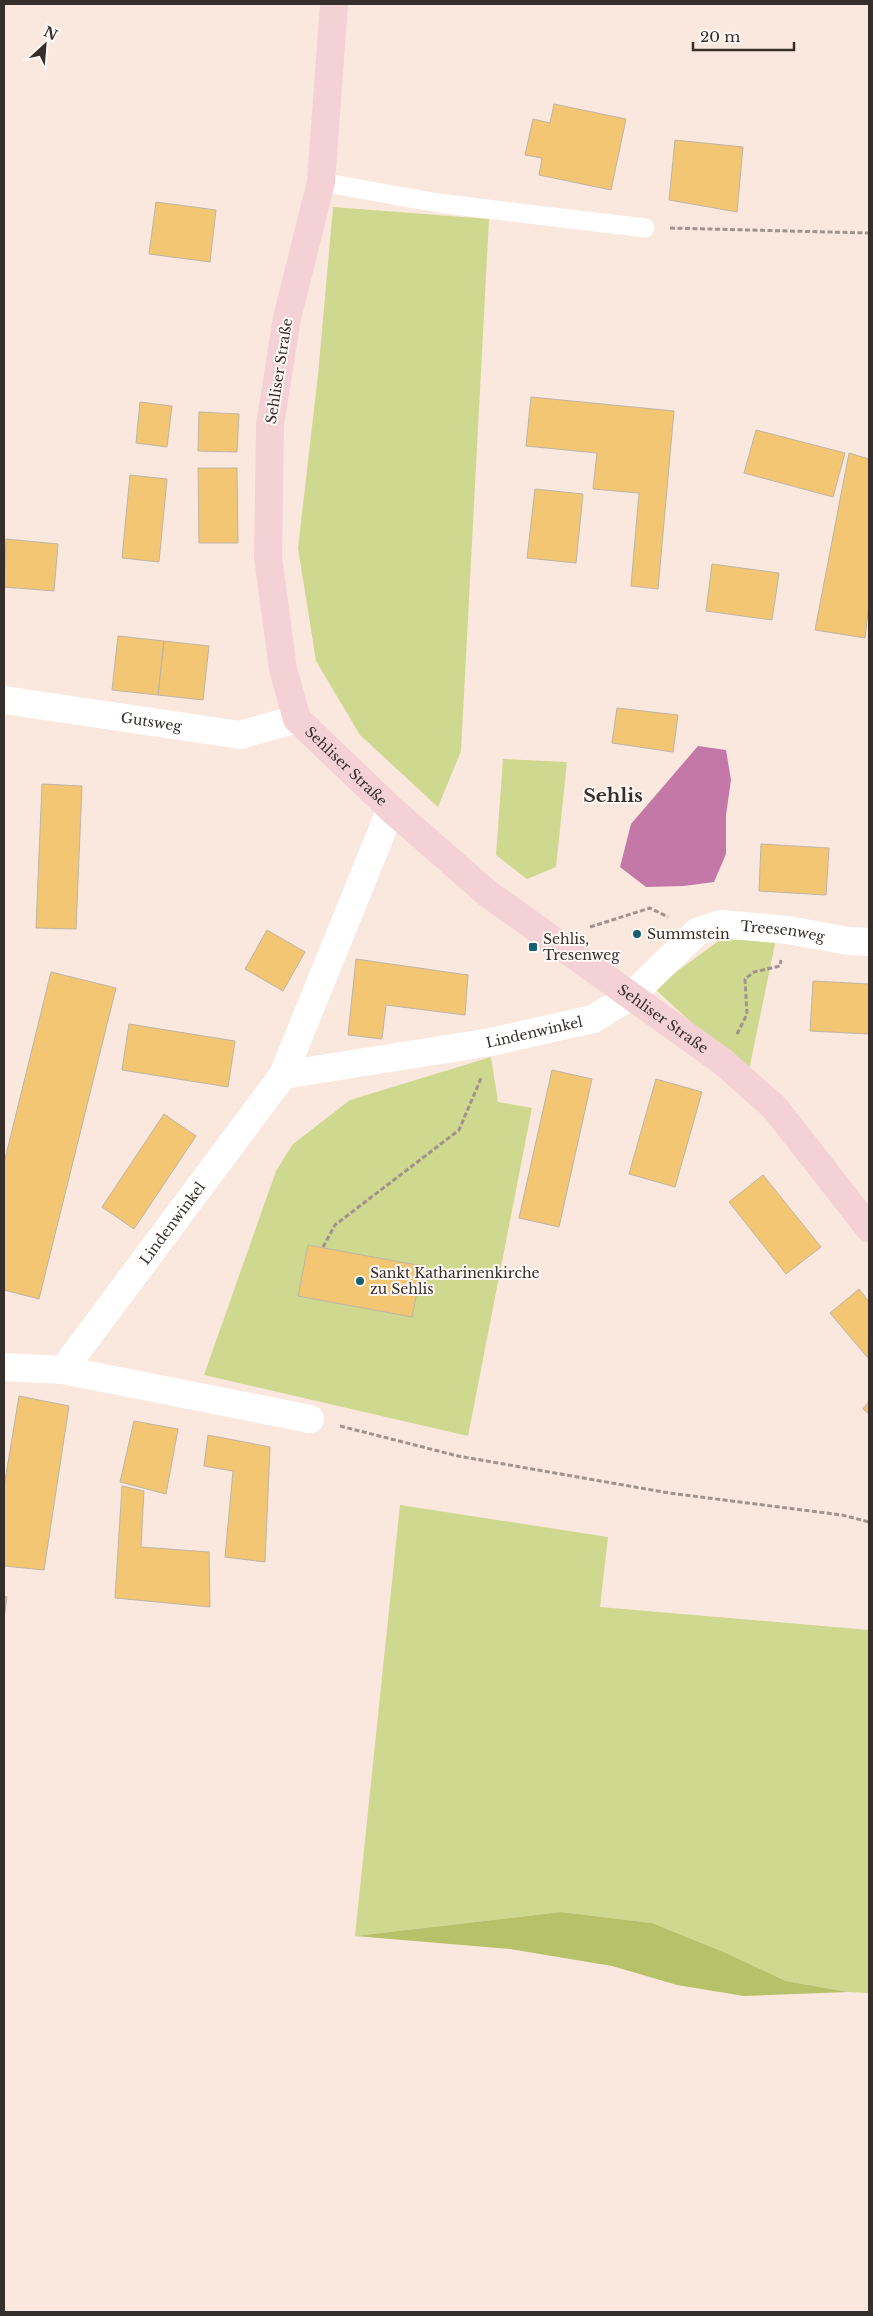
<svg xmlns="http://www.w3.org/2000/svg" width="873" height="2316" viewBox="0 0 873 2316" font-family="'Libre Baskerville',serif">
  <style>
    .green { fill: #ced88e }
    .forest { fill: #b7c169 }
    .water { fill: #c478a8 }
    .building { fill: #f3c674; stroke: #beb5a6 }
    .lines { fill: none; stroke-linecap: round; stroke-linejoin: round }
    .path { stroke: #a0938d; stroke-width: 3; stroke-dasharray: 5 2.5; stroke-linecap: butt }
    .lane { stroke: #fff; stroke-width: 19 }
    .street { stroke: #fff; stroke-width: 28 }
    .secondary { stroke: #f4d1d5; stroke-width: 28 }
    .poi-dot { fill: #15606e; stroke: #fff8f4; stroke-width: 2 }
    .labels { text-anchor: middle; dominant-baseline: central; stroke-width: 4; stroke-linejoin: round; paint-order: stroke }
    .street-label { font-size: 14px; fill: #352e2b; stroke: #fff8f4 }
    .poi-label { font-size: 14px; fill: #352e2b; stroke: #fff8f4; text-anchor: start }
    .district-label { font-size: 19px; font-weight: bold; fill: #352e2b; stroke: #fff8f4 }
  </style>
  <rect width="100%" height="100%" fill="#fae8df"/>
  <path class="green" d="M333 207 489 219 461 751 438 807 360 735 316 661 298 548 318 375Z
    M503 759 567 762 556 867 527 879 496 855Z
    M776 939 748 1075 654 988 720 940Z
    M491 1057 498 1102 532 1108 468 1436 204 1375 276 1171 293 1144 350 1100Z
    M400 1505 608 1537 600 1607 869 1630V1993L848 1992 786 1981 726 1953 652 1923 561 1912 355 1936Z"/>
  <path class="forest" d="M561 1912 652 1923 726 1953 786 1981 848 1992 744 1996 677 1985 612 1966 510 1949 355 1936Z"/>
  <path class="water" d="M698 746 726 750 731 780 726 815V854L714 882 684 886 646 887 620 867 631 824Z"/>
  <path class="building" d="M554 104 626 119 611 190 539 175 542 158 525 155 533 119 550 123Z
    M675 140 743 147 737 212 669 200Z
    M156 202 216 210 210 262 149 254Z
    M531 397 674 411 658 589 631 586 639 493 593 489 597 453 526 446Z
    M140 402 172 406 167 447 136 443Z
    M199 412 239 414 237 452 198 451Z
    M756 430 845 453 833 497 744 473Z
    M849 453 869 459V604L865 638 815 630Z
    M198 468H237L238 543H199Z
    M130 475 167 479 159 562 122 558Z
    M535 489 583 494 576 563 527 558Z
    M6 539 58 544 54 591 4 587Z
    M712 564 779 573 772 620 706 611Z
    M118 636 164 641 158 695 112 690Z
    M164 641 209 646 203 700 158 695Z
    M617 708 678 715 673 752 612 743Z
    M42 784 82 786 76 929 36 928Z
    M761 844 829 848 826 895 759 891Z
    M267 930 305 952 283 991 245 969Z
    M356 959 468 975 465 1015 386 1005 382 1039 348 1035Z
    M51 972 116 988 39 1299 4 1290V1163Z
    M813 981 869 984V1034L810 1031Z
    M129 1024 235 1041 228 1087 122 1070Z
    M552 1070 592 1079 559 1227 519 1218Z
    M656 1079 702 1092 675 1187 629 1174Z
    M164 1114 196 1136 134 1229 102 1207Z
    M763 1175 821 1247 786 1274 729 1202Z
    M308 1245 422 1266 412 1317 298 1296Z
    M859 1289 869 1302 868 1358 830 1313Z
    M19 1396 69 1406 44 1570 4 1566V1487Z
    M869 1401V1414L863 1409Z
    M134 1421 178 1429 166 1494 120 1482Z
    M208 1435 270 1447 265 1562 225 1557 233 1471 204 1466Z
    M122 1486 144 1491 141 1547 209 1552 210 1607 115 1598Z
    M4 1596 7 1597 4 1619Z"/>
  <g class="lines">
    <path class="path" d="M670 228 869 233
      M590 927 650 908 668 917
      M737 1034 747 1014 745 979 754 972 780 966 781 960
      M323 1247 335 1225 459 1130 482 1076
      M340 1426 458 1456 669 1493 842 1515 869 1522"/>
    <path class="lane" d="M321 182 438 203 645 228"/>
    <g class="street">
      <path id="s1" d="M4 700 240 735 297 719"/>
      <path id="s2" d="M283 1075 491 1042 593 1019 632 995 697 932 721 924 788 930 848 941 869 942"/>
      <path id="s3" d="M4 1367 63 1370 283 1075 391 809"/>
      <path d="M63 1370 310 1419"/>
    </g>
    <path class="secondary" id="s4" d="M334 4 321 182 287 318 270 425 268 557 283 669 297 719 391 809 487 893 722 1061 775 1108 869 1228"/>
  </g>
  <g class="poi-dot">
    <circle cx="637" cy="934" r="5"/>
    <rect x="528" y="942" width="10" height="10" rx="2.5"/>
    <circle cx="360" cy="1281" r="5"/>
  </g>
  <g class="labels">
    <g class="street-label">
      <text transform="translate(279 371) rotate(-81)">Sehliser Straße</text>
      <text stroke="none"><textPath href="#s1" startOffset="149">Gutsweg</textPath></text>
      <text stroke="none"><textPath href="#s4" startOffset="792">Sehliser Straße</textPath></text>
      <text stroke="none"><textPath href="#s2" startOffset="539">Treesenweg</textPath></text>
      <text stroke="none"><textPath href="#s4" startOffset="1198">Sehliser Straße</textPath></text>
      <text stroke="none"><textPath href="#s2" startOffset="255">Lindenwinkel</textPath></text>
      <text stroke="none"><textPath href="#s3" startOffset="242">Lindenwinkel</textPath></text>
    </g>
    <g class="poi-label">
      <text x="647" y="934">Summstein</text>
      <text x="543" y="939">Sehlis,<tspan x="543" dy="16">Tresenweg</tspan></text>
      <text x="370" y="1273">Sankt Katharinenkirche<tspan x="370" dy="16">zu Sehlis</tspan></text>
    </g>
    <g class="district-label">
      <text x="613" y="795">Sehlis</text>
    </g>
  </g>
  <rect width="873" height="2316" fill="none" stroke="#352e2b" stroke-width="10"/>
  <g transform="translate(45 45) rotate(26)" stroke="#fff8f4" stroke-width="4" paint-order="stroke">
  <path d="M0-4L9 19L0 12L-9 19Z" fill="#352e2b"/>
  <text y="-8" font-size="14" font-weight="bold" text-anchor="middle" fill="#352e2b">N</text>
  </g>
  <path d="M693 42v8h101v-8" fill="none" stroke="#352e2b" stroke-width="2.5"/>
  <text x="700" y="42" font-size="15" fill="#352e2b" stroke="#fff8f4" stroke-width="4" paint-order="stroke">20 m</text>
</svg>
